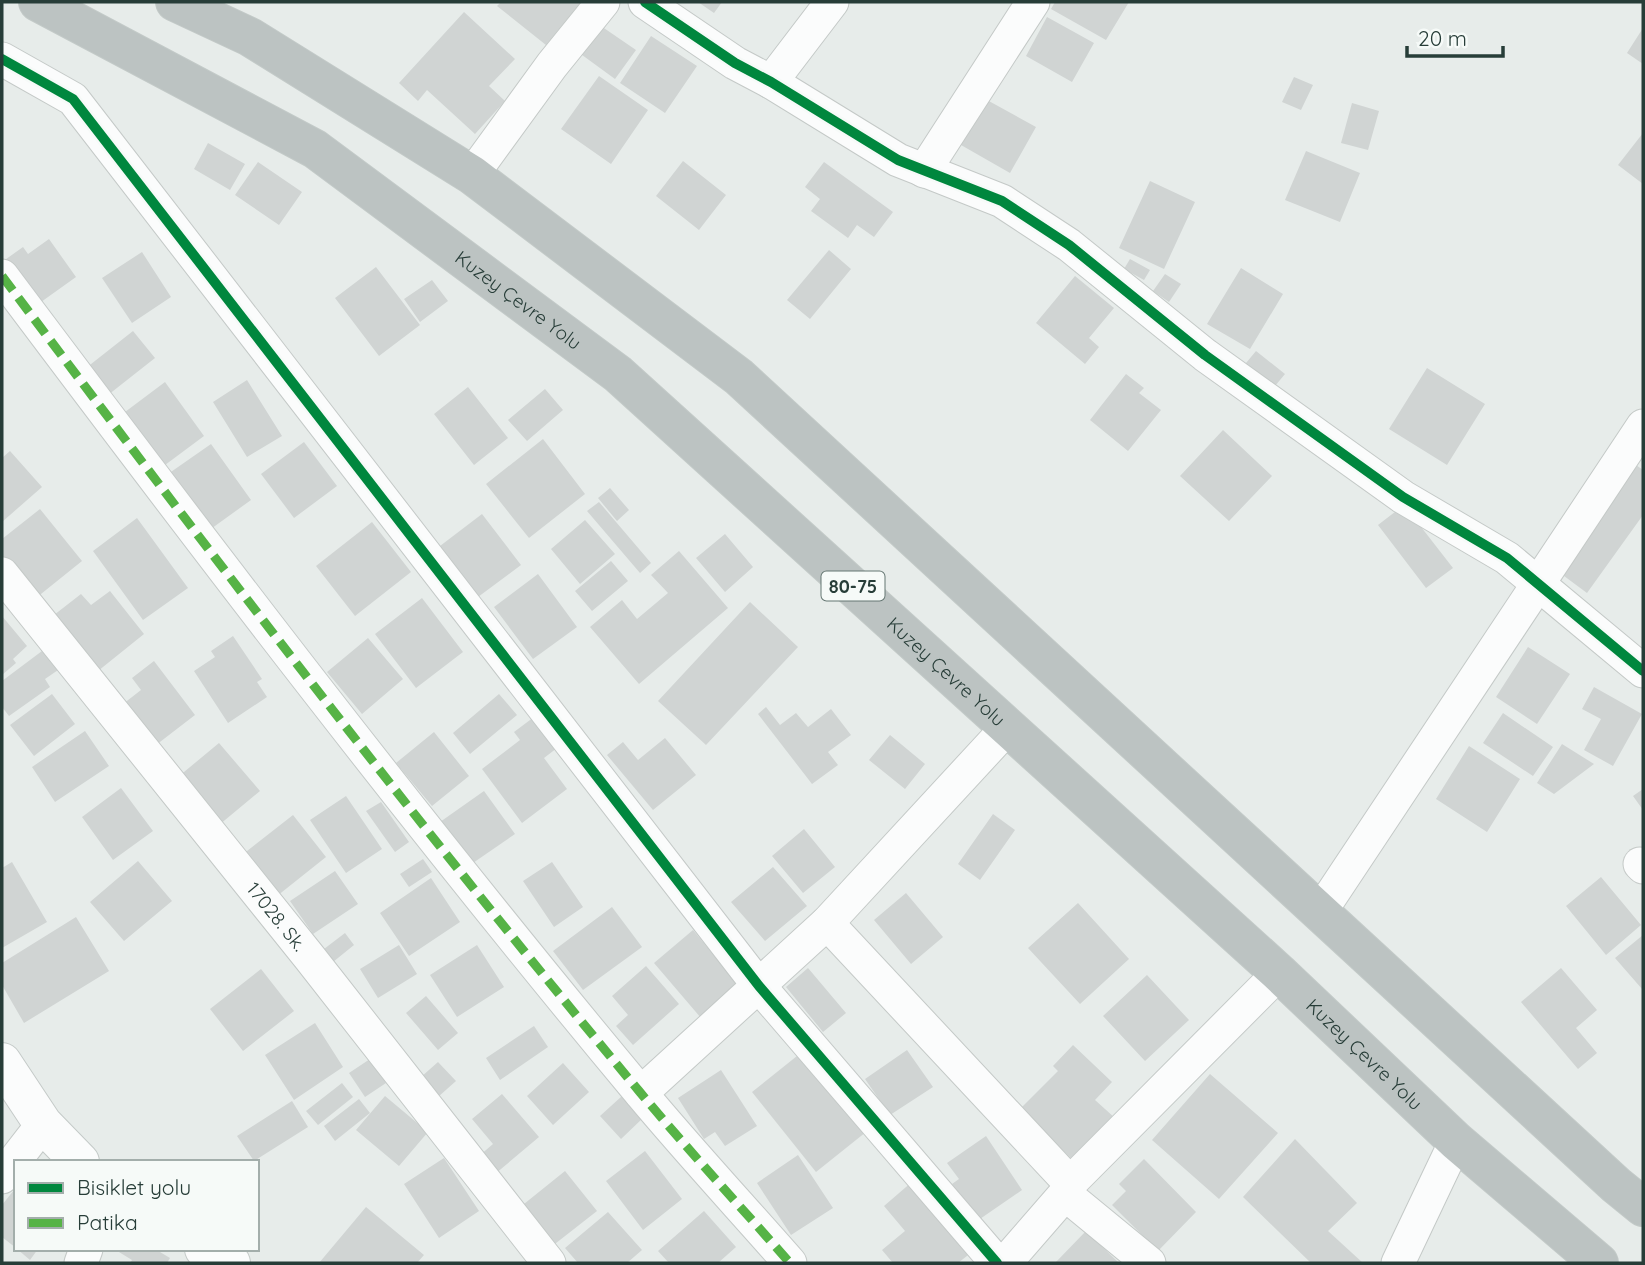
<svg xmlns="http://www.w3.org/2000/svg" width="1645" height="1265" viewBox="0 0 1645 1265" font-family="Quicksand,sans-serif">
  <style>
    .building { fill: #d0d4d3 }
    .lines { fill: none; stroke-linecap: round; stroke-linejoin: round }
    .street-casing { stroke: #c4c9c7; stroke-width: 35 }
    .secondary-casing { stroke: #c4cac8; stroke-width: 40 }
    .highway-casing { stroke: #c3cac8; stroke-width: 40 }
    .street { stroke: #fbfcfc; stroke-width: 33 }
    .secondary { stroke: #fbfcfc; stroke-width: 38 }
    .highway { stroke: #bcc3c2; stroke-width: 38 }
    .quiet { stroke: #56b346; stroke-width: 9; stroke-dasharray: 18 9; stroke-linecap: butt }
    .cycleway-casing { stroke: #f6faf8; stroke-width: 15 }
    .cycleway { stroke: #00873e; stroke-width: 10 }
    .labels { text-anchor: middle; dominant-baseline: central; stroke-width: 7; stroke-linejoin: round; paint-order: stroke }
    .shield { fill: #f6faf8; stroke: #657672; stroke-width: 2 }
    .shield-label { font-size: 18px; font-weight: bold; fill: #273d38 }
    .street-label { font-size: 19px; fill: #273d38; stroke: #f6faf8 }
  </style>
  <rect width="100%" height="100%" fill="#e7ecea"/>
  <path class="building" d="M501 2H581L546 45 497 6Z
    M698 2H722L714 13Z
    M1055 2H1129L1106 40 1051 9Z
    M464 12 515 59 489 86 505 101 475 134 427 90 418 101 399 83Z
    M1047 17 1094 43 1072 82 1026 56Z
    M598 24 636 50 615 79 578 52Z
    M1643 28V64L1627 53Z
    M651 36 697 66 665 113 620 83Z
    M599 76 648 110 611 164 561 129Z
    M1294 77 1313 85 1301 110 1282 102Z
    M987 100 1036 127 1010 173 961 145Z
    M1352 103 1379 111 1368 150 1341 143Z
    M1643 133V184L1618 165Z
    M208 143 245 164 230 190 194 169Z
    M1306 151 1360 173 1340 222 1285 200Z
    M683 161 726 195 699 230 656 196Z
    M258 162 302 192 279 225 235 195Z
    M824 162 893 212 874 237 857 225 848 238 811 211 820 199 805 187Z
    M1150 181 1195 202 1164 269 1119 248Z
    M49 239 76 277 34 307 2 262 23 247 28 254Z
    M829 250 851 269 810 319 787 300Z
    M142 252 171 297 132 323 102 278Z
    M1130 259 1150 270 1144 280 1124 269Z
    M376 267 420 325 379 356 335 298Z
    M1241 268 1283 294 1250 349 1207 324Z
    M1165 274 1181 284 1169 302 1153 291Z
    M1075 276 1114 308 1089 338 1099 347 1085 364 1036 323Z
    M432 280 448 301 420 322 404 299Z
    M133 331 155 358 108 395 86 368Z
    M1256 351 1285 374 1270 392 1241 369Z
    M1427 368 1485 404 1447 465 1389 429Z
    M1126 374 1144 388 1139 393 1161 410 1128 451 1090 420Z
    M247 380 282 436 247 457 213 402Z
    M165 382 204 436 161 468 121 415Z
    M468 387 508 438 474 465 434 414Z
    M545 389 563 410 527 441 508 420Z
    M1223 430 1272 476 1229 521 1180 476Z
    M543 439 585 494 529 538 486 484Z
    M304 442 337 486 294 518 261 474Z
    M211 444 251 500 208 531 168 474Z
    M10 451 42 487 2 522V458Z
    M1636 465 1643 470V515L1587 593 1560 573Z
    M610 488 629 510 617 521 598 498Z
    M599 502 651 563 640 573 587 511Z
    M1404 505 1453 568 1426 588 1378 525Z
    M40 509 82 561 36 598 2 555V539Z
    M482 514 521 565 478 597 440 546Z
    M137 518 188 588 143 620 93 551Z
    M585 520 615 554 580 584 551 549Z
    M372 522 411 572 355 616 316 566Z
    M725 534 753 567 725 592 696 558Z
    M679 551 728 608 639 684 590 627 622 600 637 619 668 593 651 575Z
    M611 561 628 581 592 611 575 591Z
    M538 574 577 627 533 659 494 607Z
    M110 591 144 634 98 671 54 615 81 594 91 605Z
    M422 598 463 652 416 688 375 634Z
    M750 602 798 647 706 745 658 701Z
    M2 616 27 646 13 659 16 663 2 675Z
    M233 636 262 679 257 682 267 697 228 723 194 671 215 657 211 651Z
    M368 638 403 679 362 714 327 672Z
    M1528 647 1570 674 1537 724 1496 697Z
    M46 648 61 668 45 679 50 687 9 716 2 707V681Z
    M154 661 195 715 156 745 123 704 141 690 132 678Z
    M1594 687 1642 714 1613 766 1584 750 1601 719 1582 709Z
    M52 694 75 724 34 756 10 725Z
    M499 694 517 715 470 754 453 733Z
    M766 707 780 725 796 713 808 727 831 709 851 735 828 752 838 765 812 784 758 714Z
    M1503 713 1553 747 1533 776 1483 743Z
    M534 717 557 748 544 758 567 789 522 823 482 769 520 740 514 732Z
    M85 731 109 766 55 802 32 767Z
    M434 732 469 776 432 806 396 763Z
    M890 735 925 764 905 789 869 760Z
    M665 738 696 775 653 810 607 755 623 742 638 760Z
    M219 743 260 791 219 825 178 777Z
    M1562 744 1594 764 1554 794 1537 783Z
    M1469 746 1520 779 1487 832 1436 799Z
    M121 788 153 831 113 860 82 817Z
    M1643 789V810L1633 796Z
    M484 791 515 834 470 865 440 822Z
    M346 796 382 849 346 873 310 820Z
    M381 802 409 842 395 852 366 811Z
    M993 814 1015 830 980 880 958 864Z
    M293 815 326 857 272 900 238 858Z
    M804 829 835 867 803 893 772 856Z
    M423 859 432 872 409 887 400 874Z
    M138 861 172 901 124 941 90 902Z
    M12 862 47 922 2 948V868Z
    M552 862 583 907 554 927 523 881Z
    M773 867 807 906 765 941 731 902Z
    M335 871 358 904 313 934 290 901Z
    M1601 877 1641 925 1606 955 1566 906Z
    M431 878 460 922 409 956 380 913Z
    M906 893 943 937 911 964 874 920Z
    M1078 903 1129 959 1080 1004 1028 948Z
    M612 907 642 947 583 990 553 951Z
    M76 917 109 971 24 1023 2 985V963Z
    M693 930 739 986 701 1018 654 963Z
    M345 933 354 945 333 962 324 949Z
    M1643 935V988L1642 989 1615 958Z
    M399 945 417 974 378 998 360 969Z
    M477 945 504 987 457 1017 430 975Z
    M646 966 679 1004 633 1045 616 1026 628 1015 612 996Z
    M808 968 846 1013 823 1032 786 987Z
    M1561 968 1597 1010 1576 1028 1597 1053 1578 1069 1521 1002Z
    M261 969 294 1011 243 1051 210 1009Z
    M1147 975 1189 1020 1145 1061 1103 1016Z
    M426 996 458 1033 438 1050 406 1013Z
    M315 1023 343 1067 294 1100 265 1055Z
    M534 1026 548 1047 500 1080 486 1058Z
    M1073 1045 1112 1082 1095 1100 1115 1118 1074 1161 1020 1109 1058 1071 1053 1066Z
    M907 1050 933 1087 890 1115 865 1079Z
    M802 1052 866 1132 816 1172 752 1092Z
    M370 1059 386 1083 365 1097 349 1073Z
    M438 1062 456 1081 429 1105 412 1085Z
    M563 1063 589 1092 553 1125 527 1096Z
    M721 1070 757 1126 725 1146 715 1132 704 1139 678 1098Z
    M1210 1074 1278 1133 1219 1199 1152 1140Z
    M342 1083 353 1097 318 1125 306 1111Z
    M502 1094 539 1137 495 1174 479 1156 493 1144 472 1119Z
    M385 1096 428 1132 399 1166 356 1130Z
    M622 1096 643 1118 621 1139 600 1116Z
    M359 1099 370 1113 335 1141 324 1126Z
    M292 1101 308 1127 254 1161 237 1136Z
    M986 1136 1022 1190 977 1221 952 1184 959 1179 947 1163Z
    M1295 1139 1357 1203 1328 1231 1363 1263H1311L1243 1197Z
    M645 1151 682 1199 643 1230 606 1181Z
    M798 1155 833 1208 791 1235 757 1183Z
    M444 1158 479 1211 439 1238 404 1184Z
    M1144 1159 1196 1212 1158 1251 1112 1205 1126 1191 1119 1184Z
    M565 1171 597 1211 551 1247 519 1208Z
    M913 1181 972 1252 958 1263H893L882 1250 905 1231 884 1206Z
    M14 1190 16 1191V1248L2 1237V1205Z
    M366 1207 424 1255 417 1263H319Z
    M704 1211 736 1247 718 1263H669L658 1251Z
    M608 1212 642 1250 627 1263H578L565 1248Z
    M1086 1231 1119 1263H1055Z
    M17 1249H38L30 1260Z
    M114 1249H155L170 1258 167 1263H130L132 1260Z"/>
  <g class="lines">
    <g class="street-casing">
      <g id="street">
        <path d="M645 2 735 63 771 82 898 160 1002 201 1069 245 1205 355 1403 497 1507 558 1643 671"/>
        <path d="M2 59 73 99 759 986 997 1263"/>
        <path d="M771 82 832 2"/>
        <path d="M924 171 1033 2"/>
        <path d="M472 175 552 65 603 2"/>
        <path d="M2 276C209 552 418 826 639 1091 688 1150 740 1206 790 1263"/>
        <path id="s1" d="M2 574 310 958 549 1263"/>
        <path d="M1640 864 1643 867"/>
        <path d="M1320 912 1643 426"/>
        <path d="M827 923 1070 1183"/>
        <path d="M641 1093 827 923 1008 727"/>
        <path d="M2 1177 43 1124"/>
        <path d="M1065 1194 1149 1263"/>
        <path d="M81 1263 86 1249"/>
        <path d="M1005 1263 1065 1194 1070 1183 1279 973"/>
        <path d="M1398 1263 1456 1141"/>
      </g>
    </g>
    <g class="secondary-casing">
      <path id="secondary" d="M2 1062 43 1124 80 1162
        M204 1249 231 1263"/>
    </g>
    <g class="highway-casing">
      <g id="highway">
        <path id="s2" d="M38 2 315 149 618 374 1279 973 1456 1141 1599 1263"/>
        <path d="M175 2 250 37 472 175 739 377 1616 1185 1643 1207"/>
      </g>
    </g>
    <use href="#street" class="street"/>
    <use href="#secondary" class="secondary"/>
    <use href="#highway" class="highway"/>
    <path class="quiet" d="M2 276C209 552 418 826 639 1091 688 1150 740 1206 790 1263"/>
    <g class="cycleway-casing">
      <path id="cycleway" d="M645 2 735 63 771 82 898 160 1002 201 1069 245 1205 355 1403 497 1507 558 1643 671
        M2 59 73 99 759 986 997 1263"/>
    </g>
    <use href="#cycleway" class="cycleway"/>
  </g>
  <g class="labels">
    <rect class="shield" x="821.5" y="571.5" width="63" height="29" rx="5"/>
    <g class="shield-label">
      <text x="853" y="586">80-75</text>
    </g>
    <g class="street-label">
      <text stroke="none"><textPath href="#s2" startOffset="567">Kuzey Çevre Yolu</textPath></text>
      <text stroke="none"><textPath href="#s2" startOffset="1134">Kuzey Çevre Yolu</textPath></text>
      <text stroke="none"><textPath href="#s1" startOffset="439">17028. Sk.</textPath></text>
      <text stroke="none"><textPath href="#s2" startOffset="1701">Kuzey Çevre Yolu</textPath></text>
    </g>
  </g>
  <rect width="1645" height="1265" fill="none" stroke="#273d38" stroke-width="7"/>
  <rect x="14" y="1160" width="245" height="91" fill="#f6faf8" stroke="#a3aeab" stroke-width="2"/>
  <rect x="28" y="1183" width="35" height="10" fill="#00873e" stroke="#a3aeab" stroke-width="2"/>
  <text x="77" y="1195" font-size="21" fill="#273d38">Bisiklet yolu</text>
  <rect x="28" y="1218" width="35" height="10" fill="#56b346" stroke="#a3aeab" stroke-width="2"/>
  <text x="77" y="1230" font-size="21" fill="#273d38">Patika</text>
  <path d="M1407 46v10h96v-10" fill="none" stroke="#273d38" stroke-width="3.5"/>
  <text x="1418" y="46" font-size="21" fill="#273d38" stroke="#f6faf8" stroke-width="5" paint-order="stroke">20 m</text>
</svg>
